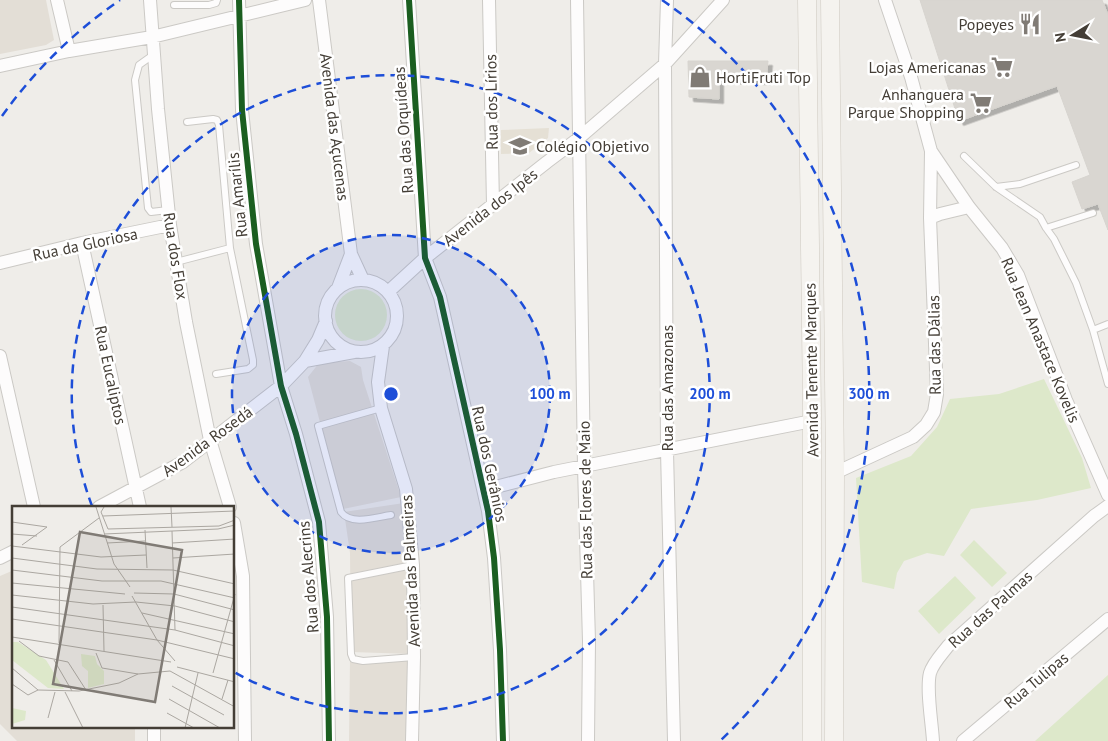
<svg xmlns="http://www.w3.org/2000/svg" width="1108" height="741" viewBox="0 0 1108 741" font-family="'PT Sans',sans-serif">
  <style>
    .residential { fill: #e3ded6 }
    .education { fill: #e5e0d5 }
    .green { fill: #dde8ca }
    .building { fill: #d9d6d1; stroke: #d7d4cf; filter: url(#shadow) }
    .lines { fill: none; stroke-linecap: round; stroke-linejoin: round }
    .lane-casing { stroke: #cbc9c5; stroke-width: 8 }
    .street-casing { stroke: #cbc9c5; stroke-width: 14 }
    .secondary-casing { stroke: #cec9c0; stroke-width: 19 }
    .lane { stroke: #fdfcfc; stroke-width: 6 }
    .street { stroke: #fdfcfc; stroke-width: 12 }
    .secondary { stroke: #f5f3ef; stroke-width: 18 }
    .cycleway-casing { stroke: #fff; stroke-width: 9 }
    .cycleway { stroke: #1b5e20; stroke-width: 6 }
    .ring { fill: none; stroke: #1d4ed8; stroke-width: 2.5; stroke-dasharray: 9 6 }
    .labels { text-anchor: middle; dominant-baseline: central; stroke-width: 5; stroke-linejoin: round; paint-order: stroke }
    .poi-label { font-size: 16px; fill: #443e36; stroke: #fff; text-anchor: end }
    .street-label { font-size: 16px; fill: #443e36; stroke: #fff }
    .inset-road { fill: none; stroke: #aba7a1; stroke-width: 1 }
    .view { fill: #807b75; fill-opacity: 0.15; stroke: #807b75; stroke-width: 2.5 }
    .inset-edge { fill: none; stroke: #443e36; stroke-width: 2.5 }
    .centre { fill: #1d4ed8; stroke: #fff; stroke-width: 2.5 }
    .ring-label { font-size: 15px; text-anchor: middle; font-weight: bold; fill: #1d4ed8; stroke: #fff; stroke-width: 5; stroke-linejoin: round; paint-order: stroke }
  </style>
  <defs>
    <filter id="shadow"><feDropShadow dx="4.5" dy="4.5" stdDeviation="0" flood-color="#0004"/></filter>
  </defs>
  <rect width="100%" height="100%" fill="#efede9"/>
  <path class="residential" d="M0 0H46L54 40 46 45 0 54Z
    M350 361 361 367 363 380 401 497 343 509 308 377 319 363Z
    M404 503 412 654 351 652 350 553 344 512Z
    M14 570V727H135V741H17L0 724V576Z
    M350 660H411V741H349Z"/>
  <path class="education" d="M549 128 548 138 529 153 501 154V130Z"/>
  <path class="green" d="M335 315a26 26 0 1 1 52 0a26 26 0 1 1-52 0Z
    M1044 379 1082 458 1091 488 1037 500 971 509 944 556 927 553 904 561 897 573 894 589 862 582 856 478 911 456 937 427 950 399 999 394Z
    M974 540 1007 573 992 587 960 555Z
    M955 576 976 598 939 634 918 611Z
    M1108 675V741H1035Z"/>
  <path class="building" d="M920 0H1102L1108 15V230L1098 204 1082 209 1072 182 1090 175 1057 86 959 121Z
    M688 61H768L766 80 719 79V99L689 97Z"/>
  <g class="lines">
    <g class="lane-casing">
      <path id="lane" d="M174 5H209L216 3 217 0
        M153 55 139 65 135 80 148 208 151 212 168 210
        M187 122 213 119 217 120 219 125 230 248 253 360V365L248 369 216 374
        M964 156 996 187 1040 217 1046 228 1054 239 1076 283 1093 330 1108 384
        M996 187 1020 184 1076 165
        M1046 228 1093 213
        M176 262 230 248
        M1093 330 1108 324
        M381 408 318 426 341 512C351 526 377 517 391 515
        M413 565 348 578 351 654 353 659 363 661 414 657"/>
    </g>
    <g class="street-casing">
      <path id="street" d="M57 0 69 51
        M150 0 158 109 170 225 186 322 210 440 230 507
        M239 0 242 110 256 244 281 386 296 434 319 522 327 617 329 741
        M319 0 351 254 363 280
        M409 0 425 258 440 297 488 511 494 558 500 650 503 741
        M489 0 493 205
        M577 0 584 467 589 641 588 741
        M667 0 665 64 667 451 674 741
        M885 0 911 77 931 151 969 207 1002 248 1018 275 1066 400 1108 495
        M0 66 69 51 152 37 305 0
        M930 218 940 214 969 207
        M82 243 140 507
        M0 263 82 243 170 225
        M325 316a36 36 0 1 1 72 0a36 36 0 1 1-72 0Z
        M338 288 351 254
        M388 292 425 258 547 162 579 138 665 64 723 0
        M383 346 378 382 381 408 406 489 413 565 414 657 412 741
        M0 356 34 507
        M305 361 354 352
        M835 473 913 437 926 425 934 412 937 394 930 218 931 151
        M484 490 554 472 812 421
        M99 507 183 462 281 386 305 361 318 340 326 321
        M234 523 243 576 245 741
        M0 558 14 551
        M154 741V727
        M933 741C932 723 926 689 930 673 933 663 942 654 948 646L1094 516 1108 506
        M963 741 1108 619"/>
    </g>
    <g class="secondary-casing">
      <path id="secondary" d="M807 0 812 410V741
        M830 0 835 473 834 741"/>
    </g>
    <use href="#lane" class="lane"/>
    <use href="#street" class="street"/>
    <use href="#secondary" class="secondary"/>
    <g class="cycleway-casing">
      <path id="cycleway" d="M239 0 242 110 256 244 281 386 296 434 319 522 327 617 329 741
        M409 0 425 258 440 297 488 511 494 558 500 650 503 741"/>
    </g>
    <use href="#cycleway" class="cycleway"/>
  </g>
  <circle cx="391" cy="394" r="159" fill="#1d4ed8" fill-opacity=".12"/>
  <g class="ring">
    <circle cx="391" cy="394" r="159"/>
    <path d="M92 506A319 319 0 1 1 234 672"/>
    <path d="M2 116A478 478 0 0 1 120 0M662 0A478 478 0 0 1 720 741"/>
  </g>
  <defs>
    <g id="restaurant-bare" transform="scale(1.725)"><path d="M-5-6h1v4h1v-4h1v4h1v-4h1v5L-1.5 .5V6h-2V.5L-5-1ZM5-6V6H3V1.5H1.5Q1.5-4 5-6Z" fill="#807b75" stroke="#fff" stroke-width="2.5" paint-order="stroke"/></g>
    <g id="supermarket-bare" transform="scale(1.725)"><path d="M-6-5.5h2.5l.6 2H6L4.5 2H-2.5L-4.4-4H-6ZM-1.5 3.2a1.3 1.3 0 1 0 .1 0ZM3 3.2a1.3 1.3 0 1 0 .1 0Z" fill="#807b75" stroke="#fff" stroke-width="2.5" paint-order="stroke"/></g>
    <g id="shop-bare" transform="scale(1.725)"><path d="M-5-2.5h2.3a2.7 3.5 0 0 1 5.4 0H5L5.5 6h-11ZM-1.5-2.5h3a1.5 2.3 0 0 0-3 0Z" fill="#807b75" stroke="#fff" stroke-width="2.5" paint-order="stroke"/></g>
    <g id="school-bare" transform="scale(1.725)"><path d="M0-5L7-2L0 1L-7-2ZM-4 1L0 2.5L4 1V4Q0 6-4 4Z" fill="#807b75" stroke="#fff" stroke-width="2.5" paint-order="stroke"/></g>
  </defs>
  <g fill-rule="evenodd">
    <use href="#restaurant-bare" x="1030" y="24"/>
    <use href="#supermarket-bare" x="1002" y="67"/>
    <use href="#shop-bare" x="700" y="77"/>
    <use href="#supermarket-bare" x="981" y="103"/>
    <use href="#school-bare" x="520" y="146"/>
  </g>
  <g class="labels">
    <g class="poi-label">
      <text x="1014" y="24">Popeyes</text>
      <text x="986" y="67">Lojas Americanas</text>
      <text x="716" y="77" text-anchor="start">HortiFruti Top</text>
      <text x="964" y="94">Anhanguera<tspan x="964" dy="18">Parque Shopping</tspan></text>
      <text x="536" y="146" text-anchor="start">Colégio Objetivo</text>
    </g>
    <g class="street-label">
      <text transform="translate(491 102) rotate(-91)">Rua dos Lírios</text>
      <text transform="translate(335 127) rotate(83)">Avenida das Açucenas</text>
      <text transform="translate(403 130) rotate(-94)">Rua das Orquídeas</text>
      <text transform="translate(237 195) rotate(-96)">Rua Amarílis</text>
      <text transform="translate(490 207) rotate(-38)">Avenida dos Ipês</text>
      <text transform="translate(85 244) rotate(-12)">Rua da Gloriosa</text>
      <text transform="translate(176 256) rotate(81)">Rua dos Flox</text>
      <text transform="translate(1041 340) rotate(67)">Rua Jean Anastace Kovelis</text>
      <text transform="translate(934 345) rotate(-91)">Rua das Dálias</text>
      <text transform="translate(811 370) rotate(-91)">Avenida Tenente Marques</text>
      <text transform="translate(111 375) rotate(78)">Rua Eucaliptos</text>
      <text transform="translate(667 388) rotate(-90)">Rua das Amazonas</text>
      <text transform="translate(207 441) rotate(-36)">Avenida Rosedá</text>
      <text transform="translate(490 464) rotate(78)">Rua dos Gerânios</text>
      <text transform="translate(585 500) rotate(-91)">Rua das Flores de Maio</text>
      <text transform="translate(410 571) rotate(-93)">Avenida das Palmeiras</text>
      <text transform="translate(308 577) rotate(-95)">Rua dos Alecrins</text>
      <text transform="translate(990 609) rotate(-42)">Rua das Palmas</text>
      <text transform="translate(1036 680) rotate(-40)">Rua Tulipas</text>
    </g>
  </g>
  <g transform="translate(12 506)">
    <rect width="222" height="222" fill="#efede9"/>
    <path d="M0 136H6L34 154 52 183 36 182 0 154ZM69 148 83 150 85 158 92 165V178L76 182V165L70 160ZM0 202 14 205 13 214 0 218Z" fill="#dde8ca"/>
    <path class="inset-road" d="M84 1 102 58 118 81M92 1 89 6 96 23 207 20 223 14M159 1 160 21M91 10 223 5M0 16 35 21 10 39M133 24 135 62M160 25 163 124M0 28 25 30M92 28 206 23 223 19M95 37 133 35M160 37 223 33M0 40 89 51 134 49M0 52 85 63 161 64 223 78M161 52 223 48M0 64 90 75H149L223 92M0 77 113 88M122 87 162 88 223 104M0 89 81 98 124 96 163 100 223 116M120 90 145 134 163 155M91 99 92 145M0 101 163 124 223 140M130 107 223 128M0 113 145 134 223 153M0 131 159 156M7 135 27 150 56 156 74 184M47 137 48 41 87 12M84 147 90 162 126 168M42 154 60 185M165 161 223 176M0 162 26 184M201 167 223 88M0 178 16 189 26 184 67 185 107 177 126 168 158 165 223 201M160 180 212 209M53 186 71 222M157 193 208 222M210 193 216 174M155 207 182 222M36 212 43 186M173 222 186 167"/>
    <path class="view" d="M68 26 170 44 143 196 41 178Z"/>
    <rect width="222" height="222" class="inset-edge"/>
  </g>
  <circle cx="391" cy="394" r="8" class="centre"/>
  <g class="ring-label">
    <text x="550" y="399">100 m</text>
    <text x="710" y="399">200 m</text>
    <text x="869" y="399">300 m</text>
  </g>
  <g transform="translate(1073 35) rotate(260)" stroke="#ffffff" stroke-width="4" paint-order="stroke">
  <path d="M0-4L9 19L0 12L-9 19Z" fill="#443e36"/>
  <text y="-8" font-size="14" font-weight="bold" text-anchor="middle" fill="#443e36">N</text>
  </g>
</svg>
